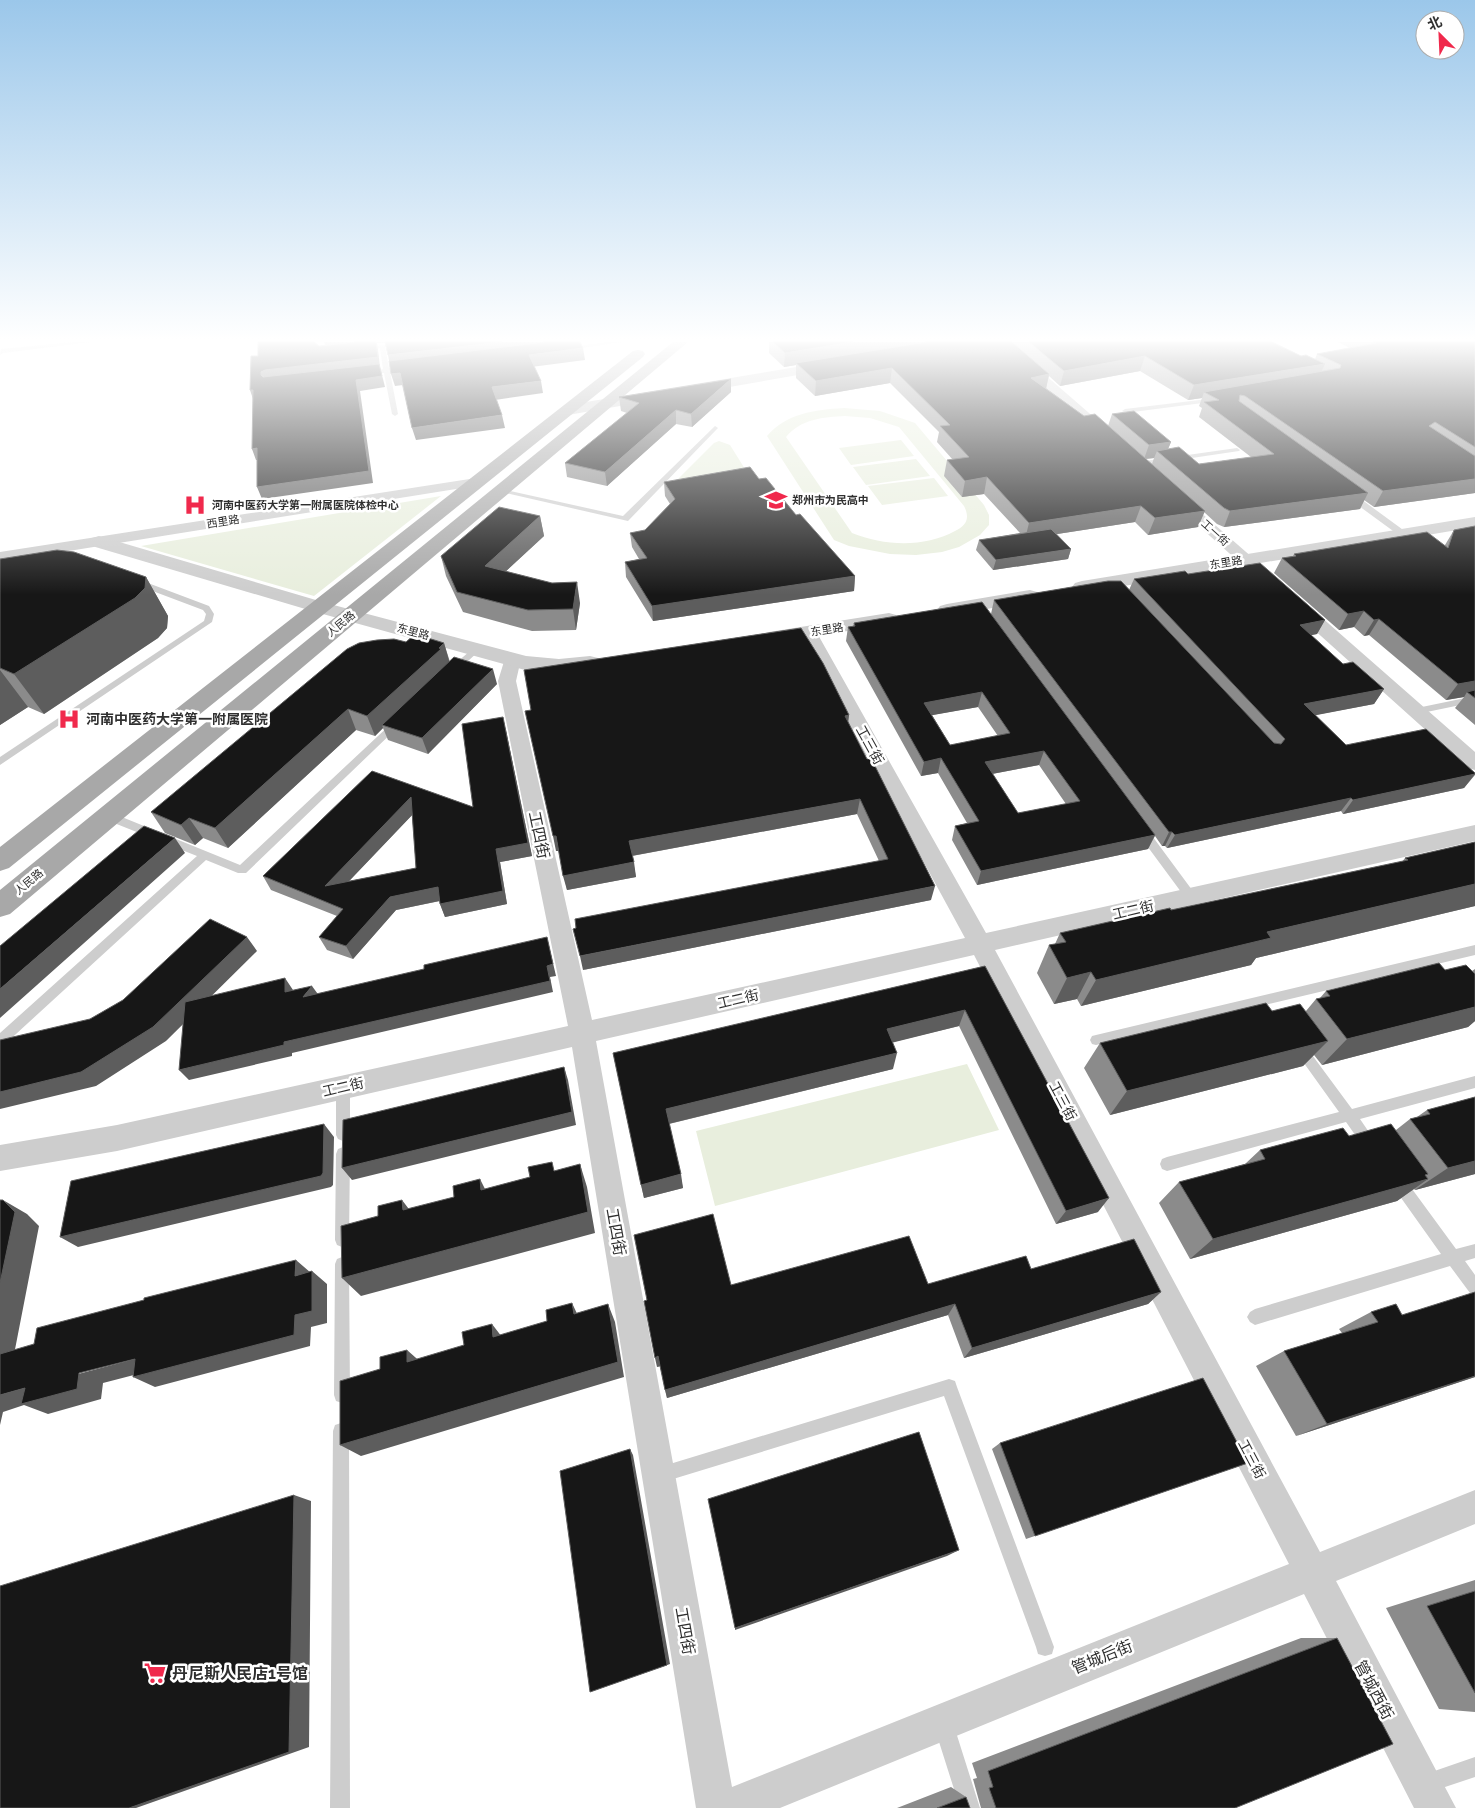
<svg xmlns="http://www.w3.org/2000/svg" width="1475" height="1808" viewBox="0 0 1475 1808" font-family="Raleway,'Noto Sans SC',sans-serif">
  <style>
    .green { fill: #e8eedd; fill-rule: evenodd }
    .lines { fill: none; stroke-linecap: round; stroke-linejoin: round }
    .service { fill: #cdcdcd; fill-rule: evenodd }
    .minor { fill: #cdcdcd; fill-rule: evenodd }
    .tertiary { fill: #cdcdcd; fill-rule: evenodd }
    .primary { fill: #a8a8a8; fill-rule: evenodd }
    .wall { fill: #8b8b8b; fill-rule: evenodd }
    .shaded-wall { fill: #5d5d5d }
    .building { fill: #171717; stroke: #5d5d5d; fill-rule: evenodd }
    .labels { text-anchor: middle; dominant-baseline: central; stroke-width: 5; stroke-linejoin: round; paint-order: stroke }
    .far-poi-label { font-size: 11px; font-weight: bold; fill: #303030; stroke: #fff; text-anchor: start }
    .far-street-label { font-size: 11px; fill: #303030; stroke: #fff }
    .poi-label { font-size: 14px; font-weight: bold; fill: #303030; stroke: #fff; text-anchor: start }
    .street-label { font-size: 14px; fill: #303030; stroke: #fff }
    .near-street-label { font-size: 16px; fill: #303030; stroke: #fff }
    .near-poi-label { font-size: 16px; font-weight: bold; fill: #303030; stroke: #fff; text-anchor: start }
  </style>
  <rect width="100%" height="100%" fill="#fff"/>
  <path class="green" d="M844 408 880 411 915 423 984 505 989 515V525L980 535 959 547 942 552 916 555 890 554 849 546 834 540 767 436C787 413 814 410 844 408ZM845 416 870 418 899 427 964 506C970 518 967 525 955 531 924 548 884 546 852 533L786 437C801 419 823 417 845 416Z
    M901 440 914 456 851 465 839 448Z
    M719 441 730 445 750 477 667 490 714 443Z
    M916 459 930 476 866 485 853 467Z
    M934 478 948 496 882 505 868 486Z
    M441 496 314 596 141 546Z
    M967 1064 999 1130 715 1206 696 1131Z"/>
  <g class="lines">
    <path class="service" d="M74 342H91L3 353 0 355 1 349Z
      M407 342H423L385 347 389 368 406 366 409 368 390 372 398 414 395 416 392 414 384 373 367 375 364 373 383 369 380 348 364 350 361 348Z
      M607 342H622L568 350 565 348Z
      M1216 398 1219 400 1218 401 1125 413 1122 411 1125 409Z
      M715 426 718 428 717 429 628 521 497 491 501 489 623 516Z
      M1237 448 1240 450 1239 451 1138 466 1135 464 1138 462Z
      M1348 494H1354L1406 532V536H1400L1348 498Z
      M134 580H140L209 606 214 614 212 622 0 765V757L204 621 206 614 203 610 134 584Z
      M476 646 479 647V651L456 672H450V668Z
      M1475 696V702L1417 714 1412 711 1417 708Z
      M396 721 399 722V726L246 873H238L206 860 4 1045 0 1046V1033L197 856 104 819 103 816 104 813H112L240 865 393 722Z
      M1143 828 1147 829 1195 894 1197 897 1195 900H1187L1139 835 1138 832 1139 829Z
      M1475 945V955L1096 1045 1092 1044 1090 1040 1092 1036 1096 1035Z
      M1300 1042 1304 1044 1352 1109 1475 1076V1088L1360 1119 1377 1144 1375 1149 1370 1150 1365 1149 1346 1122 1167 1171 1162 1169 1160 1164 1162 1159 1167 1157 1339 1112 1296 1052 1294 1048 1296 1044Z
      M343 1081 348 1083 350 1087V1135L348 1139 343 1141 338 1139 336 1135V1087L338 1083Z
      M343 1147 348 1149 350 1154 349 1240 347 1245 342 1247 337 1245 335 1240 336 1154 338 1149Z
      M1399 1176 1404 1178 1456 1249 1475 1244V1258L1465 1261 1475 1275V1296L1470 1293 1450 1266 1255 1325 1250 1322 1247 1317 1250 1312 1255 1309 1441 1254 1394 1188 1392 1183 1394 1178Z
      M342 1257 347 1259 349 1264 350 1395 348 1401 342 1403 336 1401 334 1395 335 1264 337 1259Z
      M949 1379 955 1381 957 1387 1054 1647 1052 1654 1045 1656 1038 1654 1036 1647 944 1396 660 1483 654 1481 652 1475 654 1469 660 1467Z
      M341 1423 347 1425 349 1431 350 1808H330L333 1431 335 1425Z
      M944 1716 951 1719 954 1726 980 1808H960L934 1726 937 1719Z
      M1475 1757V1777L1427 1793 1420 1790 1417 1783 1420 1776Z"/>
    <path class="minor" d="M996 342H1007L1111 432 1113 435 1111 438H1101Z
      M476 478 481 479 483 482 481 485 0 562V552Z
      M1178 496 1183 497 1269 572 1271 575 1269 578H1257L1173 503 1171 500 1173 497Z
      M1298 601 1304 602 1475 752V770L1468 768 1292 610 1290 606 1292 602Z
      M808 628 814 629 817 633 986 933 1475 825V841L995 950 1320 1552 1475 1490V1524L1336 1581 1456 1808H1414L1304 1594 780 1808H696L572 1047 117 1151 0 1171V1145L117 1125 568 1026 498 681 506 655 512 654 518 655 521 659 516 681 592 1020 965 938 799 633 802 629ZM974 955 1289 1564 732 1787 596 1041Z"/>
    <path class="tertiary" d="M833 361 838 362 840 365 838 368 568 415 563 413 560 410 563 407 568 405Z
      M1475 517V527L1082 593 1075 591 1072 587 1075 583 1082 581Z
      M99 536 326 603 526 656 559 659 590 656 598 658 601 663 598 668C573 674 550 672 525 670L312 611 92 546 90 542 92 538Z
      M1030 590 1037 592 1040 596 1037 600 947 616 940 614 937 610 940 606 947 604Z
      M889 613 896 615 899 619 896 623 769 644 762 642 758 638 762 634 769 632Z"/>
    <path class="primary" d="M673 342H688L10 914 0 917V890Z
      M638 350 643 351 645 354 643 357 9 868 0 871V847L633 351Z"/>
  </g>
  <path class="wall" d="M769 342H1272L1301 356 1315 359 1317 354 1350 348 1338 342H1475V493L1374 507 1364 500 1360 509 1224 527 1217 524 1204 512 1198 527 1148 535 1135 522 1057 534 1071 549 1068 559 993 570 976 550 979 540 1020 533 984 494 962 497 944 476 947 460H953L937 442 939 432 890 383 815 396 796 378V365L784 367 769 353ZM1140 371 1188 400 1202 398 1199 406 1202 408 1199 417 1251 457 1199 464 1168 449 1171 442 1112 414 1108 426 1084 416 1046 388 1049 376 1060 386ZM1154 458 1152 464 1146 459Z
    M731 392 692 427 676 424 607 486 567 477 565 463 627 413 621 411 619 397Z
    M759 479 796 515 855 576 854 591 653 621 626 577 625 562 639 559 632 547 630 533 645 530 670 504 665 496 664 482Z
    M540 516 544 536 506 571 580 603 576 630 532 631 463 612 446 576 441 556Z
    M1475 526V725L1455 708 1464 697 1446 700 1369 635 1364 636 1354 627 1339 630 1274 573 1282 558 1293 556 1294 554 1445 545 1454 530Z
    M0 559 146 577 168 616 167 628 158 638 44 714 28 707 0 725Z
    M1188 574 1325 620 1317 634 1311 635 1343 664 1384 689 1374 704 1315 715 1346 745 1475 773V775L1464 788 1343 814 1341 811 1167 848 1165 846H1162L1155 836 1148 849 977 885 952 840 955 826 967 823 938 773 921 776 846 641 848 627 853 626 854 623 991 614 994 600 1129 590 1134 579ZM978 707 998 736 950 745 932 715ZM1039 765 1066 804 1018 813 992 774Z
    M406 642 444 643 450 662 497 684 428 754 388 740 383 728 375 736 356 730 228 848 203 838 195 845 165 833 151 812Z
    M849 715 848 722 931 900 583 970 879 861 857 814 632 856 636 877 567 890 559 851H556Z
    M506 730 532 856 500 862 507 904 445 917 440 904V901L396 910 353 959 327 950 319 937 337 916 271 890 263 876 372 771 473 807ZM412 815 416 868 349 881Z
    M1475 842V906L1256 958 1251 965 1081 1006 1077 999 1054 1004 1037 973 1049 945 1055 944 1060 933 1402 862 1405 858Z
    M985 966 1098 1212 1056 1224 959 1026 893 1042V1069L669 1124 683 1188 644 1198 613 1053Z
    M1475 969V1021L1468 1027 1322 1065 1314 1055 1303 1066 1110 1115 1084 1068 1100 1043 1306 1011 1316 999 1320 998 1326 991 1445 970 1472 971Z
    M1475 1097V1174L1415 1190 1414 1189 1397 1201 1190 1259 1159 1203 1179 1182 1245 1164 1260 1150 1349 1136 1396 1130 1410 1119 1417 1117 1427 1110Z
    M1031 1269 1161 1292 1148 1304 964 1358 948 1315 667 1398 660 1366 657 1367 731 1285 928 1284Z
    M1371 1312 1402 1315 1475 1377 1296 1436 1256 1366 1284 1351 1342 1333 1339 1329Z
    M1000 1443 1248 1463 1026 1539 992 1449Z
    M1475 1580V1712L1439 1709 1386 1608Z
    M1301 1638H1337L1235 1808H981L973 1779 977 1778 972 1763Z
    M951 1787 966 1797 970 1808H897Z"/>
  <path class="shaded-wall" d="M324 342H392L377 343 378 350 380 367 385 387 360 391 373 483 262 499 257 487 269 381 261 375V372L265 370 327 349Z
    M502 342H576L390 366 388 355Z
    M853 342H940L796 363V365L784 367 785 353Z
    M583 348 585 360 531 367 529 355Z
    M1145 356 1140 371 1060 386 1064 371Z
    M1325 364 1318 379 1204 392 1202 398 1188 400 1194 385Z
    M892 368 890 383 815 396 816 381Z
    M400 373 403 385 395 386 391 374Z
    M1049 374 1046 389 1031 378Z
    M731 379V392L692 427 691 414Z
    M541 381 543 393 495 400 492 387Z
    M250 390H253L254 402Z
    M676 410V424L607 486 605 472Z
    M502 415 505 428 416 440 412 428Z
    M1171 442 1165 456 1157 451 1154 458 1144 459 1149 445Z
    M257 448 262 460H256L252 449Z
    M987 477 984 494 962 497 965 481Z
    M1475 479V493L1374 507 1383 491Z
    M1368 493 1360 509 1224 527 1230 511Z
    M1141 506 1135 522 1025 539 1029 523Z
    M1205 511 1198 527 1148 535 1155 518Z
    M540 516 544 536 490 586 485 566Z
    M1071 549 1068 559 993 570 996 560Z
    M855 576 854 591 653 621 652 606Z
    M146 577 168 616 167 628 158 638 44 714 14 674Z
    M577 582 580 603 576 630 573 609Z
    M1364 611 1354 627 1339 630 1348 614Z
    M1379 619 1369 635 1364 636 1374 620Z
    M1325 620 1317 634 1292 639 1300 625Z
    M444 643 450 664 382 725 383 728 375 736 367 716Z
    M493 669 497 684 428 754 422 738Z
    M0 670 28 707 0 725Z
    M1475 681V695L1467 692 1464 697 1446 700 1458 684Z
    M1384 689 1374 704 1296 719 1304 704Z
    M982 692 978 707 922 717 924 703Z
    M348 709 356 730 228 848 215 828Z
    M849 715 847 731 845 716Z
    M503 717 532 856 500 862 507 904 445 917 440 904 496 849Z
    M1044 751 1039 765 981 776 985 762Z
    M941 758 938 773 921 776 924 762Z
    M1475 774 1464 788 1343 814 1353 800Z
    M411 797 416 811 332 899 325 886Z
    M1351 798 1341 811 1167 848 1175 835Z
    M860 799 857 814 631 856 629 841Z
    M189 818 203 838 195 845 181 825Z
    M1169 832H1172L1165 846H1162Z
    M1155 835 1148 849 977 885 981 871Z
    M553 836H556L559 851H556Z
    M175 838 185 853 0 1018V989Z
    M634 862 636 877 567 890 563 876Z
    M1475 884V906L1256 958 1251 965 1081 1006 1096 980 1267 932Z
    M935 886 931 900 583 970 580 956Z
    M438 887 444 900 396 910 353 959 346 946 390 897Z
    M247 937 257 951 166 1041 96 1086 0 1109V1092Z
    M547 937 556 976 550 977 553 992 292 1053V1056L189 1080 179 1070 284 1042 547 966Z
    M1091 972 1077 999 1054 1004 1067 978Z
    M285 978 293 990V1003L285 992Z
    M312 986 320 997H303Z
    M1475 1007V1021L1468 1027 1322 1065 1347 1039Z
    M965 1010 959 1026 883 1045 887 1029Z
    M1328 1041 1303 1066 1110 1115 1127 1091Z
    M897 1053 893 1069 668 1124 666 1109Z
    M564 1067 568 1080 576 1125 352 1180 342 1168Z
    M324 1124 334 1137 333 1185 331 1187 78 1247 60 1237Z
    M1475 1161V1174L1415 1190 1448 1168Z
    M580 1164 587 1187 595 1233 361 1296 342 1278Z
    M681 1174 683 1188 644 1198 641 1185Z
    M1428 1174 1416 1182 1428 1179 1397 1201 1190 1259 1213 1239Z
    M480 1179 491 1201 481 1190Z
    M1109 1198 1098 1212 1056 1224 1066 1211Z
    M3 1200 27 1214 39 1226 11 1370 0 1366V1283Z
    M402 1200 418 1221 403 1210Z
    M296 1260 311 1273 295 1276Z
    M312 1271 327 1284V1323L311 1327 310 1346 155 1387 133 1377 295 1315Z
    M1161 1292 1148 1304 964 1358 972 1348Z
    M572 1303 580 1320 574 1314Z
    M608 1304 615 1322 624 1377 361 1456 340 1445Z
    M955 1304 948 1315 667 1398 665 1390Z
    M492 1324 505 1341 493 1337Z
    M407 1350 424 1365 407 1362Z
    M658 1356 661 1366 657 1367 655 1358Z
    M135 1359 157 1369 103 1383 101 1399 48 1414 24 1405 3 1412 0 1425V1395L25 1388Z
    M1475 1376V1377L1296 1436 1327 1424Z
    M630 1449 633 1455 670 1664 590 1692Z
    M294 1495 311 1501 309 1747 136 1808H129Z
    M959 1550 947 1556 735 1630V1628Z"/>
  <path class="building" d="M258 342H314L319 346 356 342H376L378 357 265 370 261 372V375L263 377 379 364 382 376 356 380 369 471 257 487V448L252 449 253 390H250L251 356H258Z
    M385 342H502L388 355Z
    M545 342H580L583 348 529 355 541 381 492 387 502 415 412 428 400 373 391 374 389 361Z
    M773 342H853L785 353Z
    M926 342H1012L1049 374 1031 378 1084 416 1095 414 1205 511 1155 518 1141 506 1029 523 987 477 965 481 947 460 969 457 940 426 950 425 892 368 816 381 796 363Z
    M1029 342H1272L1301 356 1306 355 1325 364 1194 385 1145 356 1064 371Z
    M1373 342H1475V447L1435 422 1429 426 1475 456V479L1383 491 1245 396 1240 395 1239 401 1368 493 1230 511 1224 508 1157 451 1179 447 1199 464 1274 454 1204 402 1219 400 1204 392 1340 368 1341 365 1317 354 1376 343Z
    M731 379 691 414 676 410 605 472 565 463 639 403 619 397Z
    M1134 411 1171 442 1149 445 1112 414Z
    M750 467 759 479 766 478 796 515 800 514 855 576 652 606 625 562 647 558 630 533 645 530 675 499 664 482Z
    M499 507 540 516 485 566 552 583 577 582 573 609 528 610 457 592 441 556Z
    M1475 526V681L1458 684 1379 619 1374 620 1364 611 1348 614 1282 558 1296 556 1294 554 1427 532 1448 548 1454 530Z
    M1051 529 1071 549 996 560 979 540Z
    M57 550 74 552 146 577 145 588 135 598 14 674 0 668V559Z
    M1260 563 1325 620 1300 625 1343 664 1353 662 1384 689 1304 704 1346 745 1426 729 1475 773V774L1353 800 1351 798 1175 835 1172 832H1169L994 600 1108 581H1121L1274 743 1281 744 1285 739 1134 579 1185 571 1188 574Z
    M982 602 1155 835 981 871 955 826 979 821 941 758 924 762 848 627 855 626 854 623ZM982 692 1010 733 950 745 924 703ZM1044 751 1080 801 1018 813 985 762Z
    M801 628 823 663 849 715 845 716 867 759 871 758 935 886 580 956 573 929 576 928 575 919 888 859 860 799 629 841 634 862 563 876 556 836H553L525 711 531 710 524 670Z
    M415 634 444 643 439 648 441 649 367 716 348 709 215 828 189 818 181 825 151 812 347 649 359 643 377 640 394 639 406 642Z
    M454 657 493 669 422 738 382 725Z
    M1475 690V698L1467 692Z
    M503 717 528 843 496 849 503 891 440 904 438 887 390 897 346 946 319 937 343 909 263 876 372 771 473 807 462 724ZM411 797 416 868 325 886Z
    M144 826 175 838 0 989V946Z
    M1475 842V884L1267 932 1271 938 1096 980 1091 972 1067 978 1049 945 1066 942 1060 933 1170 908 1171 910 1408 860 1405 858Z
    M210 919 247 937 153 1027 81 1072 0 1092V1040L90 1019 123 1000Z
    M547 937 553 964 547 966 550 981 284 1042V1045L179 1070 185 1002 285 978V992L312 986 303 997 424 969V965Z
    M1439 963 1445 970 1466 965 1475 974V1007L1347 1039 1316 999 1330 996 1326 991Z
    M985 966 1109 1198 1066 1211 965 1010 887 1029 897 1053 666 1109 681 1174 641 1185 613 1053Z
    M1266 1003 1272 1011 1300 1004 1328 1041 1127 1091 1100 1043Z
    M564 1067 572 1112 342 1168 343 1120Z
    M1475 1097V1161L1448 1168 1410 1119 1430 1114 1427 1110Z
    M324 1124 323 1173 321 1176 60 1237 71 1181Z
    M1391 1124 1428 1174 1425 1175 1428 1179 1213 1239 1179 1182 1265 1159 1260 1150 1290 1142 1343 1128 1349 1136Z
    M552 1162 554 1171 580 1164 588 1212 342 1278 341 1226 378 1216V1206L402 1200 403 1210 454 1197 453 1186 480 1179 481 1190 530 1177 528 1167Z
    M0 1200H3L15 1212 0 1283Z
    M713 1214 731 1285 909 1236 928 1284 1026 1256 1031 1269 1134 1239 1161 1292 972 1348 955 1304 665 1390 658 1356 655 1358 644 1301 647 1300 634 1235Z
    M296 1260 295 1276 312 1271V1311L295 1315 294 1335 133 1377 135 1359 79 1373 77 1389 21 1404 25 1388 0 1395V1354L34 1344 37 1328 144 1300V1298Z
    M1475 1292V1376L1327 1424 1284 1351 1378 1322 1371 1312 1396 1304 1402 1315Z
    M572 1303 574 1314 608 1304 618 1362 340 1445V1381L380 1369V1357L407 1350V1362L464 1345 462 1332 492 1324 493 1337 547 1321 546 1310Z
    M1203 1378 1248 1463 1035 1536 1000 1443Z
    M919 1432 959 1550 735 1628 708 1499Z
    M630 1449 667 1665 590 1692 560 1471Z
    M294 1495 289 1752 129 1808H0V1586Z
    M1475 1591V1693L1427 1606Z
    M1337 1638 1393 1744 1235 1808H996L989 1788 993 1787 988 1771Z
    M966 1797 970 1808H937Z"/>
  <linearGradient id="sky" x2="0" y2="1"><stop stop-color="#9bc7ea"/><stop offset="0.57" stop-color="#fff"/><stop offset="1" stop-color="#fff" stop-opacity="0"/></linearGradient>
  <rect width="1475" height="595" fill="url(#sky)"/>
  <defs>
    <g id="school-bare" transform="scale(1.725)"><path d="M0-5L7-2L0 1L-7-2ZM-4 1L0 2.5L4 1V4Q0 6-4 4Z" fill="#f0294c" stroke="#fff" stroke-width="2.5" paint-order="stroke"/></g>
    <g id="hospital-bare" transform="scale(1.725)"><path d="M-5-5h3v3.5h4V-5h3V5h-3V1.5h-4V5h-3Z" fill="#f0294c" stroke="#fff" stroke-width="2.5" paint-order="stroke"/></g>
    <g id="supermarket-bare" transform="scale(1.725)"><path d="M-6-5.5h2.5l.6 2H6L4.5 2H-2.5L-4.4-4H-6ZM-1.5 3.2a1.3 1.3 0 1 0 .1 0ZM3 3.2a1.3 1.3 0 1 0 .1 0Z" fill="#f0294c" stroke="#fff" stroke-width="2.5" paint-order="stroke"/></g>
  </defs>
  <g fill-rule="evenodd">
    <use href="#school-bare" x="776" y="500"/>
    <use href="#hospital-bare" x="195" y="505"/>
    <use href="#hospital-bare" x="69" y="719"/>
    <use href="#supermarket-bare" x="155" y="1673"/>
  </g>
  <g class="labels">
    <g class="far-poi-label">
      <text x="792" y="500">郑州市为民高中</text>
      <text x="212" y="505">河南中医药大学第一附属医院体检中心</text>
    </g>
    <g class="far-street-label">
      <text transform="translate(223 522) rotate(-9)">西里路</text>
      <text transform="translate(1215 533) rotate(42)">工一街</text>
      <text transform="translate(1226 563) rotate(-9)">东里路</text>
      <text transform="translate(341 624) rotate(-40)">人民路</text>
      <text transform="translate(827 630) rotate(-9)">东里路</text>
      <text transform="translate(413 632) rotate(15)">东里路</text>
      <text transform="translate(29 882) rotate(-40)">人民路</text>
    </g>
    <g class="poi-label">
      <text x="86" y="719">河南中医药大学第一附属医院</text>
    </g>
    <g class="street-label">
      <text transform="translate(870 745) rotate(61)">工三街</text>
      <text transform="translate(1133 910) rotate(-13)">工二街</text>
      <text transform="translate(738 999) rotate(-13)">工二街</text>
      <text transform="translate(343 1087) rotate(-13)">工二街</text>
      <text transform="translate(1063 1101) rotate(62)">工三街</text>
      <text transform="translate(1252 1459) rotate(62)">工三街</text>
    </g>
    <g class="near-street-label">
      <text transform="translate(539 835) rotate(78)">工四街</text>
      <text transform="translate(616 1232) rotate(80)">工四街</text>
      <text transform="translate(685 1631) rotate(80)">工四街</text>
      <text transform="translate(1102 1657) rotate(-22)">管城后街</text>
      <text transform="translate(1374 1690) rotate(62)">管城西街</text>
    </g>
    <g class="near-poi-label">
      <text x="172" y="1673">丹尼斯人民店1号馆</text>
    </g>
  </g>
  <g transform="translate(1440 35) rotate(336)"><circle r="24" fill="#ffffff" stroke="#acacac"/>
  <path d="M0-4L9 19L0 12L-9 19Z" fill="#f0294c"/>
  <text y="-8" font-size="14" font-weight="bold" text-anchor="middle" fill="#303030">北</text>
  </g>
</svg>
